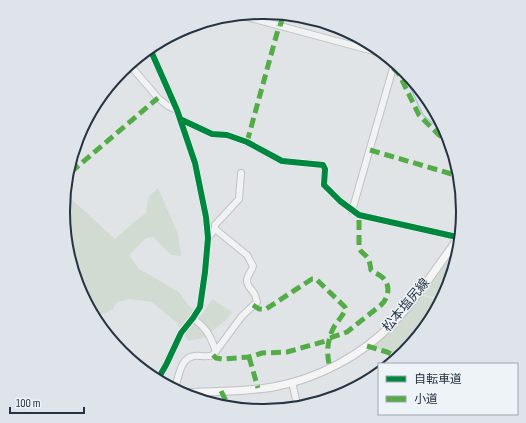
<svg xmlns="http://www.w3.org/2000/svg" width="526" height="423" viewBox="0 0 526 423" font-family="'Sofia Sans Condensed','Noto Sans JP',sans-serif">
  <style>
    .green { fill: #d2dbd1 }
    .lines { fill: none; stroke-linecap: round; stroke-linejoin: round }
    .stream { stroke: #adc4d4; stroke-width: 1.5 }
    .minor-casing { stroke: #bfc2c5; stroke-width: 8 }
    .major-casing { stroke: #bdc1c5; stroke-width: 9 }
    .minor { stroke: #f1f2f3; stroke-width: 6 }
    .major { stroke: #f5f5f6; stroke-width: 7 }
    .quiet { stroke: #53ac46; stroke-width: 5; stroke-dasharray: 10 5; stroke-linecap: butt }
    .cycleway-casing { stroke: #eef3f7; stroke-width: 8 }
    .cycleway { stroke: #00873e; stroke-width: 6 }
    .labels { text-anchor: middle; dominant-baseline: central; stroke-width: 3; stroke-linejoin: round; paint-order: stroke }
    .street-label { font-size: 13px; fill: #263342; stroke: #eef3f7 }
    .rim { fill: none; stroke: #263342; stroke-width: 2 }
  </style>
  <rect width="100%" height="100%" fill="#e1e4e7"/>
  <path class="green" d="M158 188 178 234 181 256 171 255 153 237 146 238 129 255 139 269 179 292 188 305 201 316 212 299 232 312 226 320 204 338 188 341 176 322 152 302 130 299 117 302 112 310 104 314H97L79 288 64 211 67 196H68L115 239 134 222 146 213 149 196Z
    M456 246 447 288 404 353 398 357 388 351 374 348 373 345 420 295 434 299V297L423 295 422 292Z"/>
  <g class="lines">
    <path class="stream" d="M402 69 423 115 447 135"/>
    <g class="minor-casing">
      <path id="minor" d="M243 16 377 52
        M151 51 177 110 195 163 206 217 208 238 205 272 200 307 193 318 181 333 166 365 159 377
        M128 66 135 71 158 98 168 106 177 110
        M180 119 212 134 227 135 247 142 282 161 323 165 325 169 324 185 340 201 359 215 457 237
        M352 211 393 68 394 63
        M215 229V225L239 199 241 173
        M193 318C208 330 209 334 216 351
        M292 382 297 404
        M175 388C179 377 180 358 194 356 200 355 207 358 213 355L242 316 257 302C256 300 256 297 255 295 253 290 247 287 247 281 247 275 252 271 253 266L247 255 215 229 208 238"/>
    </g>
    <g class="major-casing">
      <path id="major" d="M182 393C211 391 244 392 273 387 317 379 361 356 392 324 417 299 436 268 457 240"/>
    </g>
    <use href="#minor" class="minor"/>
    <use href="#major" class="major"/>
    <path class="quiet" d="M280 26 283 16
      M393 68 399 74 419 115 439 135 448 140
      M247 142 279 26
      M370 150 455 175
      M71 172 158 98
      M253 305 259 309H266L312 279H316L345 307 346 309C343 315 339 320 335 325 327 339 326 353 330 368
      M330 338 347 332 381 305C389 298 391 284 382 277 379 274 374 273 371 270 370 265 370 260 366 256 363 253 361 252 359 248V215
      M367 346 387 352 397 357
      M213 355 216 358 222 359 249 357 262 353 287 352 329 340
      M249 357 258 388
      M221 391 226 401 225 404"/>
    <g class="cycleway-casing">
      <path id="cycleway" d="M151 51 177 110 195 163 206 217 208 238 205 272 200 307 193 318 181 333 166 365 159 377
        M180 119 212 134 227 135 247 142 282 161 323 165 325 169 324 185 340 201 359 215 457 237"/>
    </g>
    <use href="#cycleway" class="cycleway"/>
  </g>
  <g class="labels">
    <g class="street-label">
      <text transform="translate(406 305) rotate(-50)">松本塩尻線</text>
    </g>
  </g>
  <path d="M0 0H526V423H0ZM262 19H264A192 192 0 0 1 456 211V212A192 192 0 0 1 264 404H262A192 192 0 0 1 70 212V211A192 192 0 0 1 262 19Z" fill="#dee4e9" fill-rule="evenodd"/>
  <path class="rim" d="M262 19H264A192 192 0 0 1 456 211V212A192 192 0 0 1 264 404H262A192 192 0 0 1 70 212V211A192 192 0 0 1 262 19Z"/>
  <rect x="378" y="363" width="140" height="52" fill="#eef3f7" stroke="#9ea6af"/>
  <rect x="386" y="376" width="20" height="6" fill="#00873e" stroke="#9ea6af"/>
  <text x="414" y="383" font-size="12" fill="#263342">自転車道</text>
  <rect x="386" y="396" width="20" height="6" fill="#53ac46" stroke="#9ea6af"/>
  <text x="414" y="403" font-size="12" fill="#263342">小道</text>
  <path d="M10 407v6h74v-6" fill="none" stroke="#263342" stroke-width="2"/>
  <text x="16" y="407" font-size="12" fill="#263342" stroke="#eef3f7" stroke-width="3" paint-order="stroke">100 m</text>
</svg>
